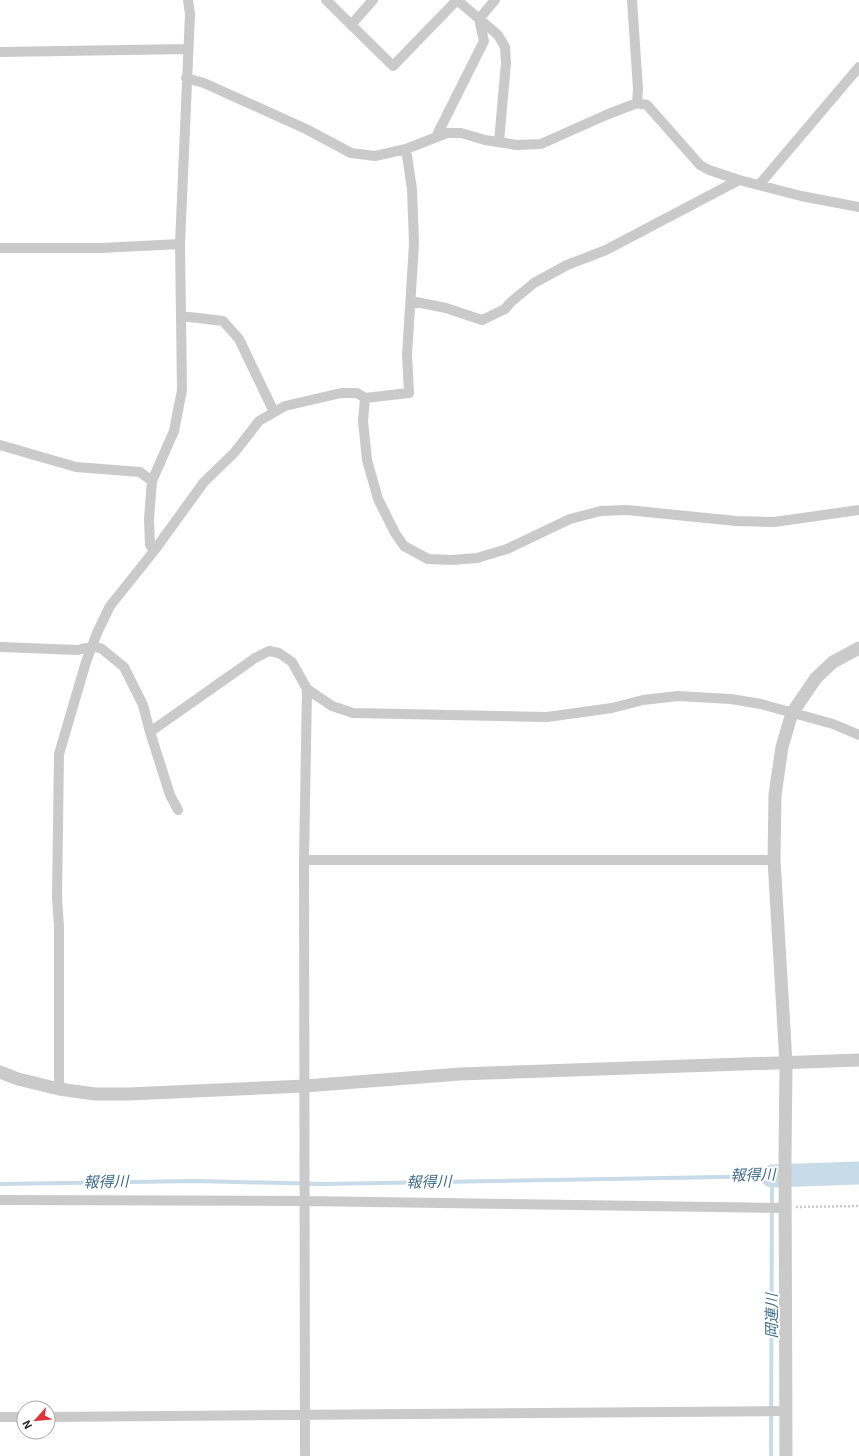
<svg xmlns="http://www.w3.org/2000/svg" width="859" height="1456" viewBox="0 0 859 1456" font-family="Roboto,'Noto Sans JP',sans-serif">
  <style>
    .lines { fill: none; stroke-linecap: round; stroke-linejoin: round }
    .stream { stroke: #c7dbe9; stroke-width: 4 }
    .river { stroke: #c7dbe9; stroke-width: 23 }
    .path { stroke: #cacaca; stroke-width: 2.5; stroke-dasharray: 2 2; stroke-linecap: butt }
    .minor { stroke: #cacaca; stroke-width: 10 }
    .tertiary { stroke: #cacaca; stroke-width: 13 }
    .labels { text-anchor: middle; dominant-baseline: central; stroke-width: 4; stroke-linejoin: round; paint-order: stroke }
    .water-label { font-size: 15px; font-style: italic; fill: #3e6b8b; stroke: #fff }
  </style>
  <rect width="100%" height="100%" fill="#fff"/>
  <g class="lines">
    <path class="stream" d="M0 1184 196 1181 323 1184 772 1176 771 1456"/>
    <path class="river" d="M772 1176 859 1173"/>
    <path class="path" d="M796 1207 859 1206"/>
    <path class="minor" d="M326 0 393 66 457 0
      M457 0 498 35 505 47 506 63 499 142
      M632 0 638 89 637 103
      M351 25 373 0
      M0 52 188 49
      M186 78 204 83 306 129 351 153 375 156 406 149 447 133H461L485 140 517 145 541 144 606 115 637 103 647 105 700 165 709 170 739 180 801 196 859 207
      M437 135 484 41 479 19 495 0
      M759 185 859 67
      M0 248H101L180 244
      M411 301 446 308 482 320 505 309 511 302 534 283 567 265 606 250 739 180
      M181 316 223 321 239 339 274 412
      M365 398 363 421 367 460 378 499 395 533 404 546 428 559 452 560 477 558 507 549 570 519 601 511 627 510 736 521 774 522 859 510
      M0 445 76 467 140 472 152 481
      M154 551 150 545 149 519 152 481 174 431 182 390 180 244 190 14 188 0
      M0 647 78 650 93 646 102 649 124 667 143 705 150 732 255 658 269 651 279 653 292 662 307 689 332 706 353 713 547 717 612 708 643 700 678 696 731 699 761 704 833 724 859 735
      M150 732 170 795 178 810
      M304 860H774
      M59 1089V926L57 898 59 754 86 662 97 633 110 606 154 551 204 482 234 453 259 421 285 406 341 393H357L365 398 409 393 407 355 414 244 412 189 406 149
      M0 1200 304 1201 786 1208
      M0 1417H24
      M48 1417 786 1411
      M305 1456 304 860 307 689"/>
    <path class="tertiary" d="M0 1072 18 1079 59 1089 95 1094H129L305 1086 460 1074 859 1060
      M786 1456 785 1159 786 1063 774 860 775 795 782 747 792 713 816 678 833 662 859 648"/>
  </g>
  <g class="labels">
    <g class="water-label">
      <text transform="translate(753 1175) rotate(-1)">報得川</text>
      <text transform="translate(106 1182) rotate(-1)">報得川</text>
      <text transform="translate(429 1182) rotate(-1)">報得川</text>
      <text transform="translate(772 1316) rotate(-90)">岡連川</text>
    </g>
  </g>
  <g transform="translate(36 1420) rotate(243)"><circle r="19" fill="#ffffff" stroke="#ababab"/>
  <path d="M0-3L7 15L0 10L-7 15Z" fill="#df343c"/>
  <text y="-6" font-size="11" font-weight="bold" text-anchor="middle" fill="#2d2d2d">N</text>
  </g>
</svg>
